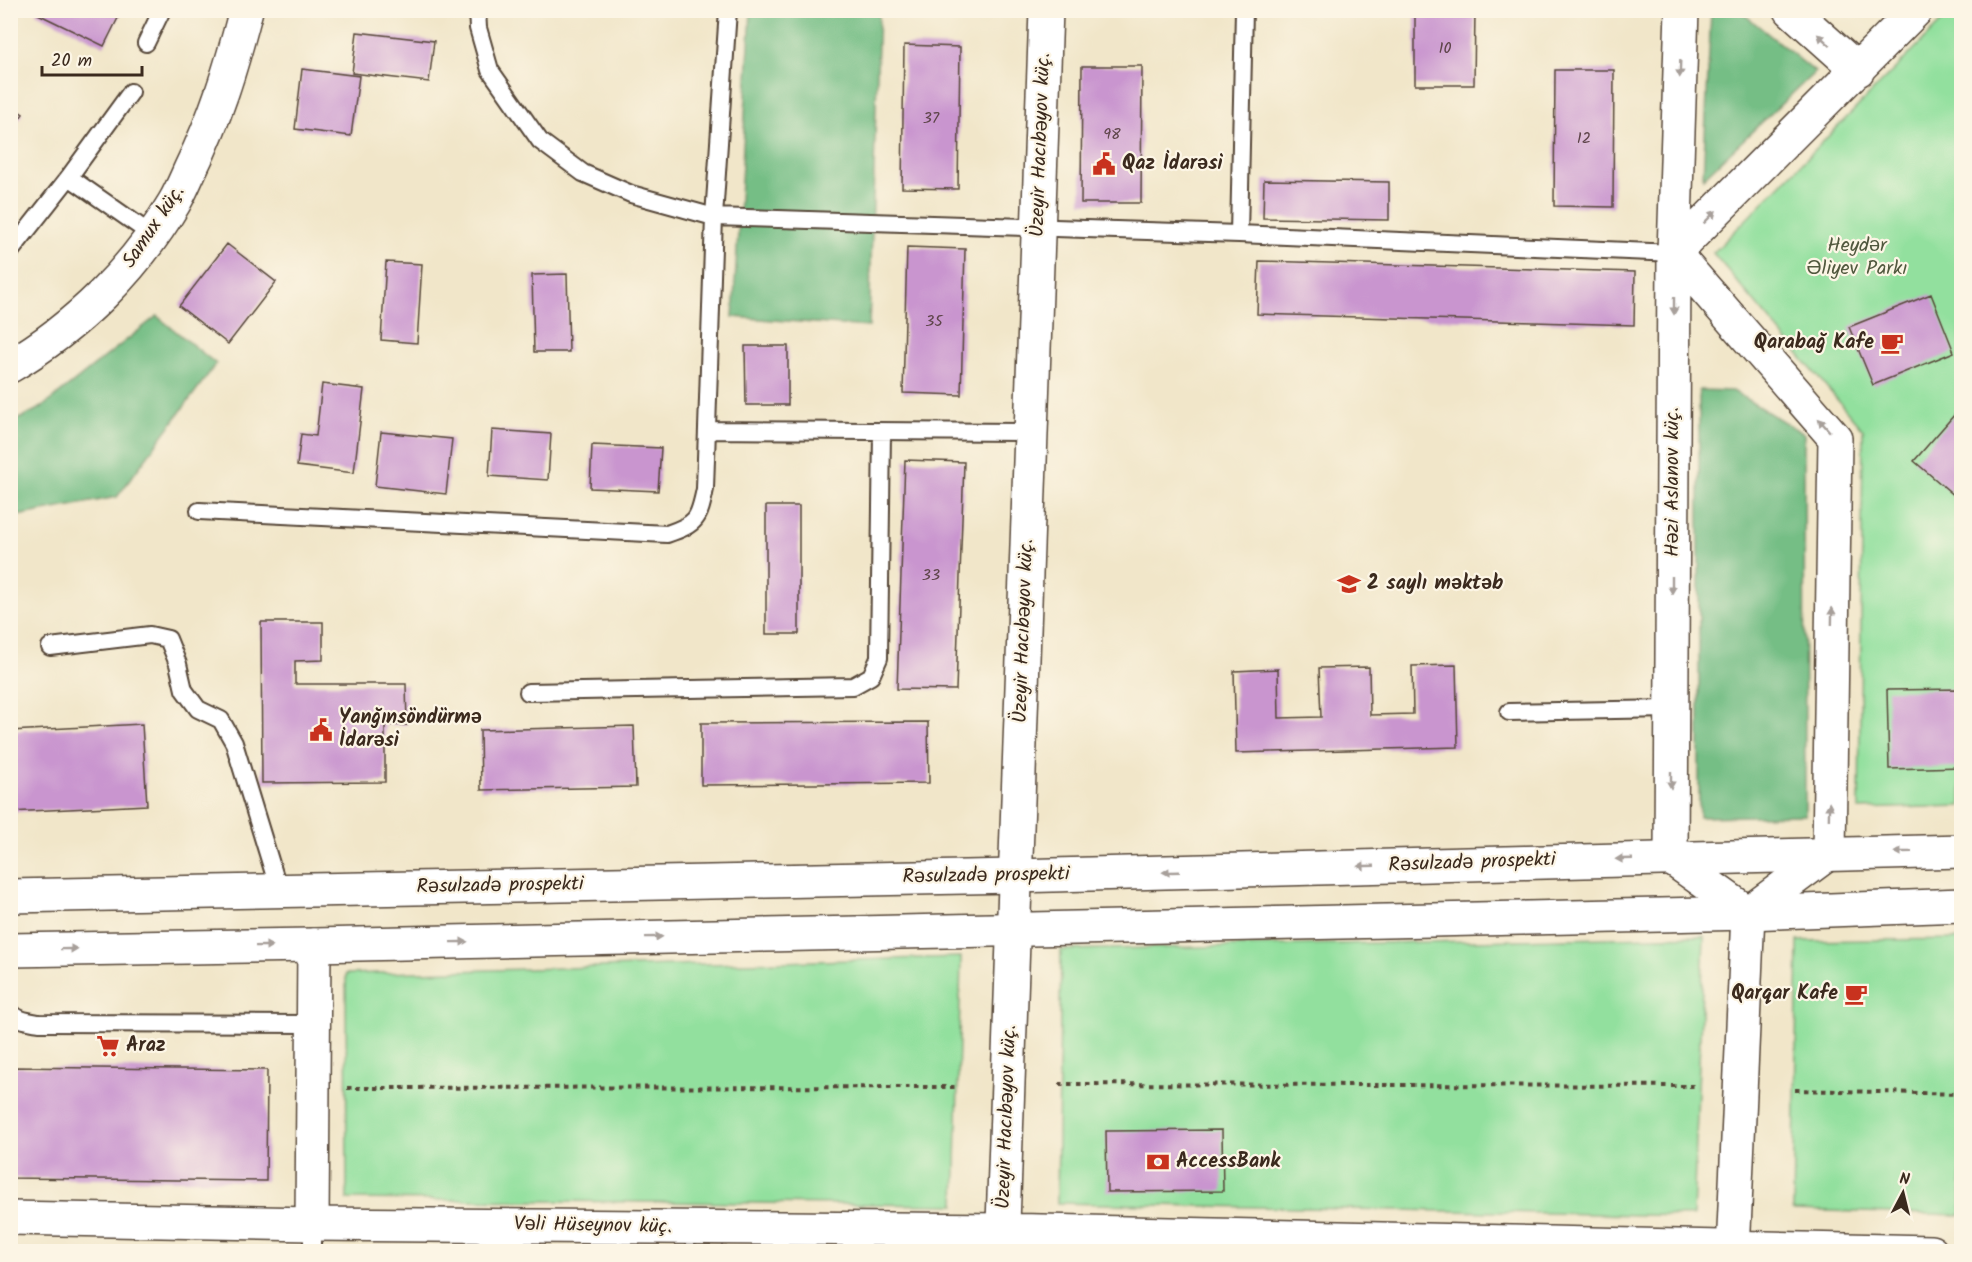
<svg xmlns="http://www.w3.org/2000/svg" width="1972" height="1262" viewBox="0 0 1972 1262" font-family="Kalam,sans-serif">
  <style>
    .green { fill: #92e09e; stroke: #66855e; stroke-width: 1.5 }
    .forest { fill: #75be85; stroke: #587452; stroke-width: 1.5 }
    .building { fill: #c995cf }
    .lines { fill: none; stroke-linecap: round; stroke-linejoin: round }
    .lane-casing { stroke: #564638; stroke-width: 20 }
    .street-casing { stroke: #564638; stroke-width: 36 }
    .secondary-casing { stroke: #564638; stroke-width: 36 }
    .primary-casing { stroke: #564638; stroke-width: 36 }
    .path { stroke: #564638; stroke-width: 4; stroke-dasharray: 4.5 4.5; stroke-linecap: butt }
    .lane { stroke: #fff; stroke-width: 16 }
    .street { stroke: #fff; stroke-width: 33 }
    .secondary { stroke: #fff; stroke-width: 33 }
    .primary { stroke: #fff; stroke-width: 33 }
    .oneway { fill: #a79f9a }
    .labels { text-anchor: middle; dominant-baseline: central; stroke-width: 4.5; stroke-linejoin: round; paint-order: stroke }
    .number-label { font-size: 16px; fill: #5e454a }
    .street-label { font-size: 20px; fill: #3b2a1e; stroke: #fcf5e5 }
    .poi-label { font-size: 20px; font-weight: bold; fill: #3b2a1e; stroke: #fcf5e5; text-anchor: start }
    .park-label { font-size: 20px; fill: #51583e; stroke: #fcf5e5 }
  </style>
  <rect width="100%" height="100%" fill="#fcf5e5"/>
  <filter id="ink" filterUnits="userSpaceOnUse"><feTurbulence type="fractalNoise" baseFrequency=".0167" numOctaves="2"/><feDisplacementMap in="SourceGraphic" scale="12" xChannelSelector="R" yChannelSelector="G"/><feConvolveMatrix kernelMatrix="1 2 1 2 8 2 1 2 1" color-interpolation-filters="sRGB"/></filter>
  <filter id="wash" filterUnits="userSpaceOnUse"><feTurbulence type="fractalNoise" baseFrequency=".008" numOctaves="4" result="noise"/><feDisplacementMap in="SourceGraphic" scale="24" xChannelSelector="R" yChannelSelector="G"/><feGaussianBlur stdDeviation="1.35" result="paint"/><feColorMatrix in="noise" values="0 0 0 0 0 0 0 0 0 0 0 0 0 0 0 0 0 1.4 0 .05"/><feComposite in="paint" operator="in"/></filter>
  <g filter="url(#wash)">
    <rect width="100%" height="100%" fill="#f1e6c9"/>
    <path class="green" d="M1952 11H1961V806L1859 809 1863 430 1713 253Z
      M1704 936 1693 1216 1057 1203 1061 950Z
      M1961 939V1215L1793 1210 1798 941Z
      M961 957 955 1205 347 1199 346 974Z"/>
    <path class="forest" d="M751 11H879L869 327 733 317Z
      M1711 11H1740L1815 72 1703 178Z
      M157 316 216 364 117 497 11 517V423L42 407Z
      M1699 390 1733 391 1804 434 1805 815 1699 817Z"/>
    <g id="blocks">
      <path class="building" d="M37 10H122L104 46 36 13Z
        M1415 10H1475L1474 85H1415Z
        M357 32 434 41 429 82 352 73Z
        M904 45 960 47 958 189 902 188Z
        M1082 66H1142L1141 203H1081Z
        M302 69 359 76 351 136 295 129Z
        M1555 70H1614L1613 207 1554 206Z
        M10 105 23 114 10 131Z
        M1264 180 1389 182V220L1263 218Z
        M227 244 276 282 228 344 179 306Z
        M907 247 965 249 961 395 903 393Z
        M1259 261 1635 272 1634 325 1257 314Z
        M386 262 422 264 417 343 381 340Z
        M567 274 569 352H534L532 275Z
        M1931 294 1954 352 1873 385 1849 327Z
        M745 346H788V405H746Z
        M322 384 364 389 354 473 297 466 301 434 316 436Z
        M1962 406V502L1914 461Z
        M492 430 551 434 548 480 489 476Z
        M381 432 452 439 446 494 375 486Z
        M592 445 661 448 658 491 590 488Z
        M905 460 964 462 956 690 897 689Z
        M766 506H799V634H766Z
        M261 622H323V660L295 661V684H406L407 725H385V782L262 783Z
        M1456 665 1458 747 1236 753 1234 671 1278 669 1279 718 1321 717 1319 668 1369 667 1370 715 1413 714 1412 666Z
        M1962 689V767L1889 769 1887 690Z
        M928 722 929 783 701 785V723Z
        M142 724 147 805 10 812V731Z
        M634 726 636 787 481 790 480 730Z
        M10 1067 267 1070 266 1181 10 1178Z
        M1222 1130 1223 1191 1107 1192 1106 1131Z"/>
    </g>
  </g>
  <g filter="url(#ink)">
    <use href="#blocks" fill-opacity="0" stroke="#564638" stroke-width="1.5"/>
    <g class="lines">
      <g class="lane-casing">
        <path id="lane" d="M477 10 478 28 490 70 540 141 583 173 631 194 714 217 1239 234 1674 253
          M146 43 162 10
          M69 177 152 235
          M1239 234 1244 10
          M10 252 69 177 131 92
          M707 430 1031 432
          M199 511 667 534C697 524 699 519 705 489L714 217 728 10
          M50 647 150 635 168 639 178 664 184 690 198 709 221 720 234 743 279 890
          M528 692 853 686 871 676 879 658 882 432
          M1509 712 1671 709
          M10 1011C16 1020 28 1021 39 1023L314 1024
          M312 1252V1224"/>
      </g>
      <g class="street-casing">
        <path id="street" d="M1682 10 1674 253 1671 858 1748 913 1829 853 1835 438 1674 253 1916 10
          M1791 10 1858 70
          M10 1218 312 1224 1002 1230 1931 1252
          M312 1224 314 945
          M1002 1252 1046 10"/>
      </g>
      <g class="secondary-casing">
        <path id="secondary" d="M10 366C77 327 135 269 174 203 180 193 185 181 190 170 216 117 231 68 246 10
          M1733 1252 1748 913"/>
      </g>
      <g class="primary-casing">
        <path id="primary" d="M10 896 1015 876 1962 851
          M10 950 314 945 1748 913 1962 905"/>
      </g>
      <path class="path" d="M1059 1084 1698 1086
        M347 1088 958 1087
        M1795 1090 1962 1094"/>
      <use href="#lane" class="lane"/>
      <use href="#street" class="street"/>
      <use href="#secondary" class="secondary"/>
      <use href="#primary" class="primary"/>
    </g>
    <defs><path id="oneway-solid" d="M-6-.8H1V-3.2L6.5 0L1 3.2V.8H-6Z" transform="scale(1.5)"/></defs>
    <g class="oneway">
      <use href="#oneway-solid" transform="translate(1824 40) rotate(-138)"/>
      <use href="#oneway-solid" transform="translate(1680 69) rotate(92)"/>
      <use href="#oneway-solid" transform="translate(1710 217) rotate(-45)"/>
      <use href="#oneway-solid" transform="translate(1674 306) rotate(90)"/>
      <use href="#oneway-solid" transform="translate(1824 425) rotate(-131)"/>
      <use href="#oneway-solid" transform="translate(1672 585) rotate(90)"/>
      <use href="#oneway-solid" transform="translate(1832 616) rotate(-89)"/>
      <use href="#oneway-solid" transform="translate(1671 780) rotate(90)"/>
      <use href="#oneway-solid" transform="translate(1829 811) rotate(-89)"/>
      <use href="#oneway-solid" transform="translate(1903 852) rotate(179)"/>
      <use href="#oneway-solid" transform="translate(1624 859) rotate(178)"/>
      <use href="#oneway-solid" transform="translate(1366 866) rotate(178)"/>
      <use href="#oneway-solid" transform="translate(1171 872) rotate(178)"/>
      <use href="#oneway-solid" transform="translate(654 937) rotate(-1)"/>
      <use href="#oneway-solid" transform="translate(459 942) rotate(-1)"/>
      <use href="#oneway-solid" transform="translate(264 946) rotate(-1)"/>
      <use href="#oneway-solid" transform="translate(69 949) rotate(-1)"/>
    </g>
  </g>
  <defs>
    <g id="civic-bare" transform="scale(1.8)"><path d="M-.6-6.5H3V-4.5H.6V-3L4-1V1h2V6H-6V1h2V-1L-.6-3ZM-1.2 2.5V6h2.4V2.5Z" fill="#c8321e" stroke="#fcf5e5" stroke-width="2.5" paint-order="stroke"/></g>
    <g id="cafe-bare" transform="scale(1.8)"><path d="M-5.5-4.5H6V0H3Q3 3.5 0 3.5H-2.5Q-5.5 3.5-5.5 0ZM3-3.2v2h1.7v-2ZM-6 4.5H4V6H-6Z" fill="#c8321e" stroke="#fcf5e5" stroke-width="2.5" paint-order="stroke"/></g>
    <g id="school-bare" transform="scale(1.8)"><path d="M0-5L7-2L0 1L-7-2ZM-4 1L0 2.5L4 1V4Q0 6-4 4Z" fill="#c8321e" stroke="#fcf5e5" stroke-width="2.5" paint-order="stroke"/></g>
    <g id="supermarket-bare" transform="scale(1.8)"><path d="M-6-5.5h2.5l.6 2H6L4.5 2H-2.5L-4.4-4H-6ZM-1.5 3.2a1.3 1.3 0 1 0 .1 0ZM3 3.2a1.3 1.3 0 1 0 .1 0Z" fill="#c8321e" stroke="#fcf5e5" stroke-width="2.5" paint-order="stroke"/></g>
    <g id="bank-bare" transform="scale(1.8)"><path d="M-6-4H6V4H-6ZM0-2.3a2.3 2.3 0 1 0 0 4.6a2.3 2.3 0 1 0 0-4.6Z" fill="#c8321e" stroke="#fcf5e5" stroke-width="2.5" paint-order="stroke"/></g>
  </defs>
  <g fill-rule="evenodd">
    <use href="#civic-bare" x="1104" y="164"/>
    <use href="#cafe-bare" x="1892" y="343"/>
    <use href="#school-bare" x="1349" y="584"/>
    <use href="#civic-bare" x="321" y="730"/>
    <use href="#cafe-bare" x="1856" y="994"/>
    <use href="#supermarket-bare" x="108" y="1046"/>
    <use href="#bank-bare" x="1158" y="1162"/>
  </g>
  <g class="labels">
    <g class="number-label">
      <text x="1445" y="48">10</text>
      <text x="931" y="118">37</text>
      <text x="1112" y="134">98</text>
      <text x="1584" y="138">12</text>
      <text x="934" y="321">35</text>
      <text x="931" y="575">33</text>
    </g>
    <g class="street-label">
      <text transform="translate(1041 145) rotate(-88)">Üzeyir Hacıbəyov küç.</text>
      <text transform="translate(154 227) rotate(-56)">Samux küç.</text>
      <text transform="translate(1673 482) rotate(-90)">Həzi Aslanov küç.</text>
      <text transform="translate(1024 631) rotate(-88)">Üzeyir Hacıbəyov küç.</text>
      <text transform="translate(1472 863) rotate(-2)">Rəsulzadə prospekti</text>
      <text transform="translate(986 876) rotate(-1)">Rəsulzadə prospekti</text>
      <text transform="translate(500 886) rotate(-1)">Rəsulzadə prospekti</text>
      <text transform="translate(1007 1117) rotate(-88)">Üzeyir Hacıbəyov küç.</text>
      <text transform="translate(593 1226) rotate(1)">Vəli Hüseynov küç.</text>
    </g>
    <g class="poi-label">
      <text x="1122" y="164">Qaz İdarəsi</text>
      <text x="1874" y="343" text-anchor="end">Qarabağ Kafe</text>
      <text x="1367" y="584">2 saylı məktəb</text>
      <text x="339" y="718">Yanğınsöndürmə<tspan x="339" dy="23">İdarəsi</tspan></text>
      <text x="1838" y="994" text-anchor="end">Qarqar Kafe</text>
      <text x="126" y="1046">Araz</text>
      <text x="1176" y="1162">AccessBank</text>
    </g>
    <g class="park-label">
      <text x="1857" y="246">Heydər<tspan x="1857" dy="23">Əliyev Parkı</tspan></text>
    </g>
  </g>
  <rect width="1972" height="1262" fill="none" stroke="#fcf5e5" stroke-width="36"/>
  <g transform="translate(1903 1193) rotate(7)" stroke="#fcf5e5" stroke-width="4.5" paint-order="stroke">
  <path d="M0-4.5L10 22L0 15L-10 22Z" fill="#3b2a1e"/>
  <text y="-9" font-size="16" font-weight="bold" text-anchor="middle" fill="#3b2a1e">N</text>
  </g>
  <path d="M42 66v9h100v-9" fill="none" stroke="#3b2a1e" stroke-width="3"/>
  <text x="51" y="66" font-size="18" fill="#3b2a1e" stroke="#fcf5e5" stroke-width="4.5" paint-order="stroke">20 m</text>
</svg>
